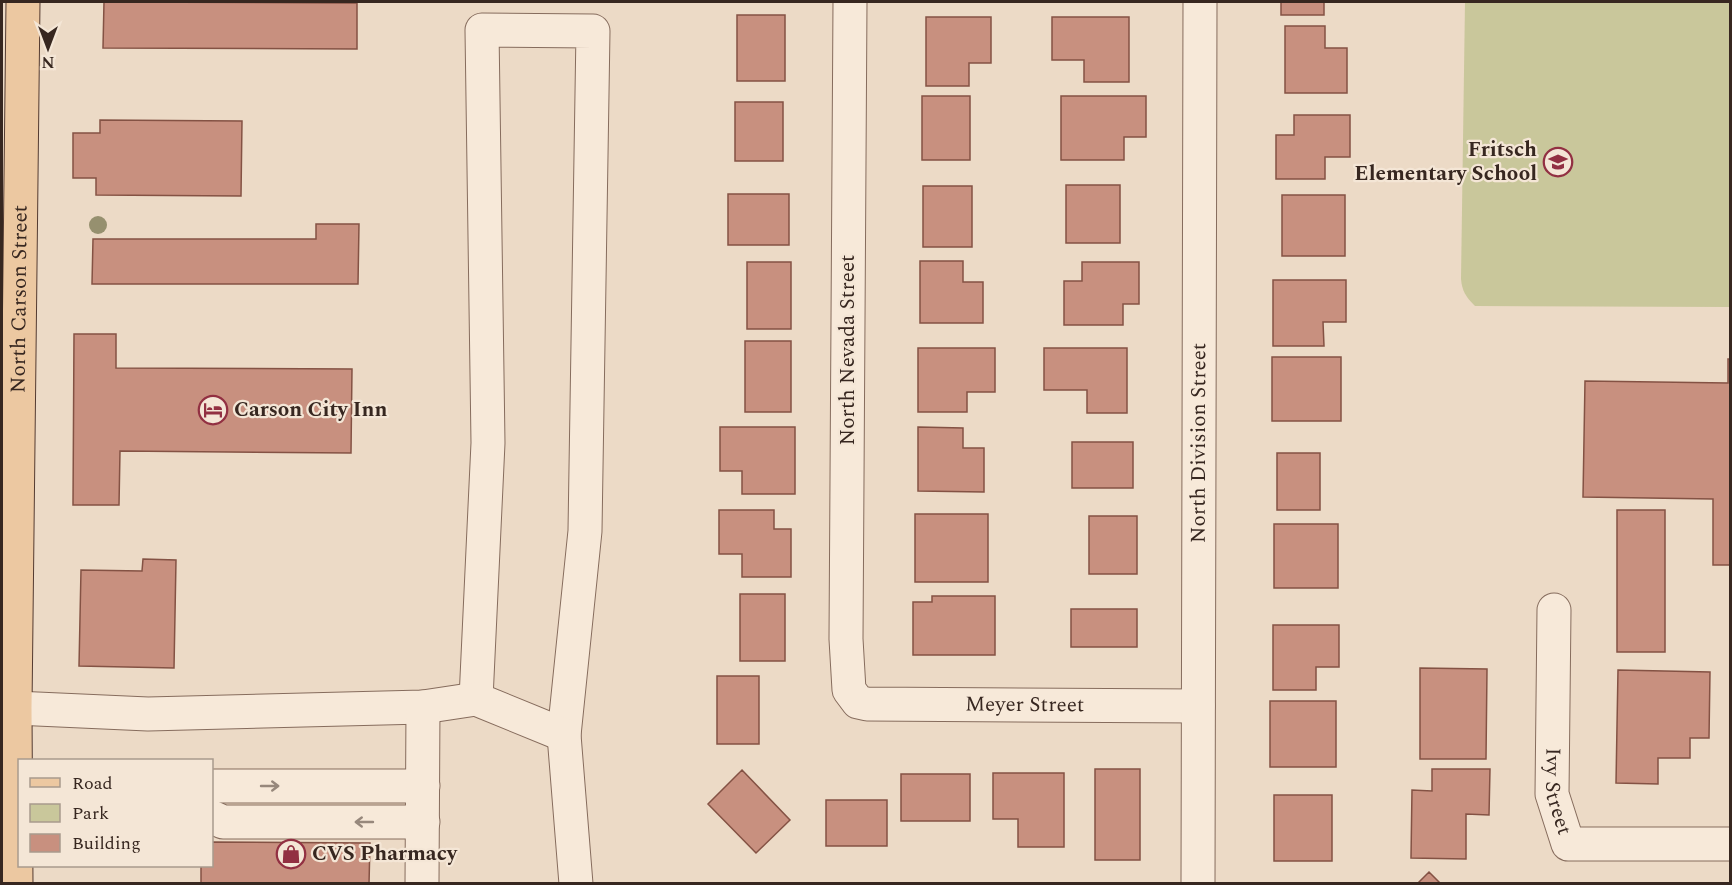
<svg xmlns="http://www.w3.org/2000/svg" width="1732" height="885" viewBox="0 0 1732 885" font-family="Spectral,serif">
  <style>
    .green { fill: #c9c79b }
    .building { fill: #c8907f; stroke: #845244; stroke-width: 1.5 }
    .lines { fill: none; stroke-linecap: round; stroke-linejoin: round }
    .minor-casing { stroke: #866c5d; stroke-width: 35 }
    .major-casing { stroke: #543b31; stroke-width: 35 }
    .minor { stroke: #f7e9d9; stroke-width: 33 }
    .major { stroke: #ecc8a1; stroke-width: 33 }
    .tree { fill: #96906f }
    .oneway { stroke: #97887c }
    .labels { text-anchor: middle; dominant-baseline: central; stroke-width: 4.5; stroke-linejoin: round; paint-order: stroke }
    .poi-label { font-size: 21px; font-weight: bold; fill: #372720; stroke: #f4e6d6; text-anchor: start }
    .street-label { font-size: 21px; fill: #372720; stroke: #f4e6d6 }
  </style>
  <rect width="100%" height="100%" fill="#ecdac6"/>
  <path class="green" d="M1465 2H1730V307L1475 306C1466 297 1462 291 1461 279Z"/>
  <path class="building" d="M104 2 357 3V49L103 48Z
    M1281 2H1324V15H1281Z
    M737 15H785V81H737Z
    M926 17H991V63H969V86H926Z
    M1052 17H1129V82H1084V60H1052Z
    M1285 26H1325V48H1347V93H1285Z
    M922 96H970V160H922Z
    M1061 96H1146V137H1124V160H1061Z
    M735 102H783V161H735Z
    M1294 115H1350V157H1325V179H1276V135H1294Z
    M100 120 242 121 241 196 96 195V178H73V133H100Z
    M1066 185H1120V243H1066Z
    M923 186H972V247H923Z
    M728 194H789V245H728Z
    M1282 195H1345V256H1282Z
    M316 224H359L358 284H92L93 239H316Z
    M920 261H963V282H983V323H920Z
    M747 262H791V329H747Z
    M1082 262H1139V304H1123V325H1064V281H1082Z
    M1273 280H1346V322H1323L1324 346H1273Z
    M74 334H116V368L352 369 351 453 120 451 119 505H73Z
    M745 341H791V412H745Z
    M918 348H995V392H967V412H918Z
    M1044 348H1127V413H1087V390H1044Z
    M1272 357H1341V421H1272Z
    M1728 359H1730V565H1713V499L1583 497 1585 381 1728 383Z
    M720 427H795V494H742V471H720Z
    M918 427 963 428V448H984V492L918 491Z
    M1072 442H1133V488H1072Z
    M1277 453H1320V510H1277Z
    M719 510H774V529H791V577H742V554H719Z
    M1617 510H1665V652H1617Z
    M915 514H988V582H915Z
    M1089 516H1137V574H1089Z
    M1274 524H1338V588H1274Z
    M143 559 176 560 174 668 79 666 81 570 142 571Z
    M740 594H785V661H740Z
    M932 596H995V655H913V602H932Z
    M1071 609H1137V647H1071Z
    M1273 625H1339V667H1316V690H1273Z
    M1420 668 1487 669 1486 759H1420Z
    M1618 670 1710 672 1709 738H1690V758H1658V784L1616 783Z
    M717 676H759V744H717Z
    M1270 701H1336V767H1270Z
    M1095 769H1140V860H1095Z
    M1432 769H1490L1489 815 1466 814V859L1411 858 1412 790 1432 791Z
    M742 770 790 820 756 853 708 804Z
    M993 773H1064V847H1018V819H993Z
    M901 774H970V821H901Z
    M1274 795H1332V861H1274Z
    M826 800H887V846H826Z
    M212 842 370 843 369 884H201V866H212Z
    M1429 872 1441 884H1417Z"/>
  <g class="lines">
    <g class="minor-casing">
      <g id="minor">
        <path id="s1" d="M850 2 846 639 849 690 858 702 867 704 1198 706"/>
        <path id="s2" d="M1554 610 1552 794 1568 844H1730"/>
        <path d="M476 699 488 443 482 30 593 31 585 531 564 735 576 884"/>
        <path d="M15 708 148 714 423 707 476 699 564 735"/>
        <path d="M212 786H423"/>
        <path d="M212 817 223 822H423"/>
        <path d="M422 884 423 707"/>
        <path id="s3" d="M1198 884 1200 2"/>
      </g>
    </g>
    <g class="major-casing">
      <g id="major">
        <path id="s4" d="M16 884 15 708 23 2"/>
      </g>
    </g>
    <use href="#minor" class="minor"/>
    <use href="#major" class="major"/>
  </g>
  <circle class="tree" cx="98" cy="225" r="9"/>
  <defs><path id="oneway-shaft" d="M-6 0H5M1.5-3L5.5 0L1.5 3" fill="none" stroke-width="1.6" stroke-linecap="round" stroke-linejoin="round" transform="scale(1.5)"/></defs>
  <g class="oneway">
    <use href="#oneway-shaft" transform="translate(270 786)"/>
    <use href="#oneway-shaft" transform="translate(364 822) rotate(180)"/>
  </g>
  <defs>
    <g id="school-ring" transform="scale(1.5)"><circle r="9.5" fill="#f4e6d6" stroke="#923042" stroke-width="1.5"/><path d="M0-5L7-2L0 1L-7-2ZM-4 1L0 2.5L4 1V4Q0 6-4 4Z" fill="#923042"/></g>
    <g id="hotel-ring" transform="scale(1.5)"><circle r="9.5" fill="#f4e6d6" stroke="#923042" stroke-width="1.5"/><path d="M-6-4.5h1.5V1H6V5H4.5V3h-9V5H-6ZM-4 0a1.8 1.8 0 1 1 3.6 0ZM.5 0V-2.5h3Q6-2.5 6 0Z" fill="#923042"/></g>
    <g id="shop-ring" transform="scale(1.5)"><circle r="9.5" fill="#f4e6d6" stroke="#923042" stroke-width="1.5"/><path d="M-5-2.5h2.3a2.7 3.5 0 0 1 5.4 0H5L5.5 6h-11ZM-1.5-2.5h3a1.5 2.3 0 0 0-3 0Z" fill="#923042"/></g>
  </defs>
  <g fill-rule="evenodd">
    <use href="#school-ring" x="1558" y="162"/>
    <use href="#hotel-ring" x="213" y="410"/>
    <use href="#shop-ring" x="291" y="854"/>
  </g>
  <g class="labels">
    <g class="poi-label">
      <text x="1537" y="150" text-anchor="end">Fritsch<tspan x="1537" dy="24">Elementary School</tspan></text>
      <text x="234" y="410">Carson City Inn</text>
      <text x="312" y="854">CVS Pharmacy</text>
    </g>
    <g class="street-label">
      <text stroke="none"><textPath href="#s4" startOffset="585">North Carson Street</textPath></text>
      <text transform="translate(848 350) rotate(-90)">North Nevada Street</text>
      <text stroke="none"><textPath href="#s3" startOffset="441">North Division Street</textPath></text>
      <text stroke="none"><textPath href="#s1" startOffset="870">Meyer Street</textPath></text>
      <text stroke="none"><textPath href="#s2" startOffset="182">Ivy Street</textPath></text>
    </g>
  </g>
  <rect width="1732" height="885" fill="none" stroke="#372720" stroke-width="6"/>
  <rect x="18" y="759" width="195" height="108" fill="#f4e6d6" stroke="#a89a8d" stroke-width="1.5"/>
  <rect x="30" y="778" width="30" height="9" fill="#ecc8a1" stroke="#a89a8d" stroke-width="1.5"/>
  <text x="72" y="789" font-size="18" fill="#372720">Road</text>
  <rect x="30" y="804" width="30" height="18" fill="#c9c79b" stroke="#a89a8d" stroke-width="1.5"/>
  <text x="72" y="819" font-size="18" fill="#372720">Park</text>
  <rect x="30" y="834" width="30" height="18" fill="#c8907f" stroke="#a89a8d" stroke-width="1.5"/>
  <text x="72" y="849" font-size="18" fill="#372720">Building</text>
  <g transform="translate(48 48) rotate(180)" stroke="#f4e6d6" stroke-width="4.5" paint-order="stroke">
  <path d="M0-4.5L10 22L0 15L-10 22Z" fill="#372720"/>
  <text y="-9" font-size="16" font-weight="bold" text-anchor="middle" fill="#372720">N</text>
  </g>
</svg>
